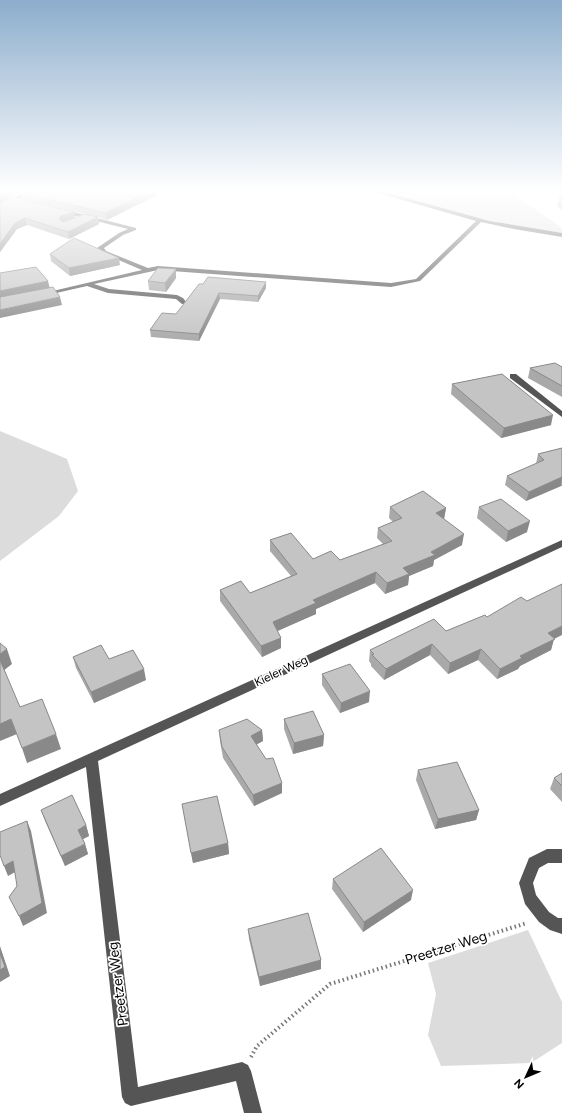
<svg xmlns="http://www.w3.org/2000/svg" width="562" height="1113" viewBox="0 0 562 1113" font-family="Figtree,sans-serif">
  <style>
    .green { fill: #dcdcdc }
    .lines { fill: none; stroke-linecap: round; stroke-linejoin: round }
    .path { stroke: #777; stroke-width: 4; stroke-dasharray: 1.5 3; stroke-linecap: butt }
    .minor { fill: #555; fill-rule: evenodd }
    .wall { fill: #a9a9a9 }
    .shaded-wall { fill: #898989 }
    .building { fill: #c4c4c4; stroke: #898989 }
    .labels { text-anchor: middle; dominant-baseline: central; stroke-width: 3.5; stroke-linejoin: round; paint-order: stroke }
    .street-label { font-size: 12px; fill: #000; stroke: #fff }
    .near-street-label { font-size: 14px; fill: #000; stroke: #fff }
  </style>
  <rect width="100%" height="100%" fill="#fff"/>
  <path class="green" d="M379 191H509L562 228V233C499 225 440 208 379 191Z
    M0 431 67 459 78 491 59 516 0 561Z
    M528 930 562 1002V1043L531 1063 441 1066 428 1035 436 994 428 963Z"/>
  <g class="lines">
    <path class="path" d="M251 1057 257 1046 330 984 527 923"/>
    <path class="minor" d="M26 191H33L0 209V205Z
      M371 191H380L490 221 562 233V237L514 229 481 222 420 281 391 287 158 270 94 284 109 289 177 295 183 298 187 303 186 304H182L176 299 108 293 87 286 43 296 40 294 142 270 102 253 97 248 119 233 128 229 60 212V210L62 209 136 228V230L123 235 104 248 106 251 148 268 158 266 391 283 416 279 476 221Z
      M510 374H516L562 411V417L510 378Z
      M562 540V547L98 761 138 1087 242 1062 248 1065 251 1071 262 1113H244L236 1081 131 1106 125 1103 122 1097 86 767 0 806V794Z
      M547 849H562V863H548L539 868 533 883 536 895 549 912 558 918H562V934L550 930 539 922 525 904 519 883 529 858Z"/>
  </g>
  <path class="wall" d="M562 192V210L557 206 560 193Z
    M21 193 157 195 107 220 98 217 99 224 69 239 27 225 17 229 0 252V203L75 218 85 214 22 199Z
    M50 254 120 265 70 276 51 261Z
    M176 278 166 292 149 290 148 281Z
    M199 284 266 288 258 302 220 299 199 341 151 337 150 330 176 314Z
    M562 367V397L528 378 530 368Z
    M452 384 551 425 501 438 451 394Z
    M562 448V486H561L526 501 505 485 507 476 536 464 538 454Z
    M390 507 446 508 444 519 462 545 434 560 433 566 409 576 408 585 385 594 375 583 316 609V614L277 631 281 638V648L262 657 220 601V590L250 593 291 576 270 551V540L313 559 340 560 383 544 377 538 378 528 393 522 389 518Z
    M479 507 527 532 506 542 477 518Z
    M487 617 554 639 551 650 520 666 518 669 497 679 478 660 448 674 430 655 384 680 371 666V664L369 661 370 650 446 631Z
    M73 657 109 659 146 680 94 703 76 668Z
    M322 674 369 702 340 713 322 685Z
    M284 719 324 735 323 746 293 754 284 729Z
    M219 730H262L263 741 256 745 282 783V793L254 806 223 758 220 741Z
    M418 770 479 810 476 820 435 829 416 780Z
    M562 773V802L550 789 554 778Z
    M182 804 228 843 229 854 193 863Z
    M41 810 86 825 89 836 83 839 85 844 88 854 65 866 45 821Z
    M333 879 411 900 363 932 332 889Z
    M248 929 321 960V969L260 986 249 939Z"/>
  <path class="shaded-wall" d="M9 191H22L0 203V196Z
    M150 191H157V195L107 220 106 213Z
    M74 212 75 218 62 223 59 219 61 216Z
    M98 217 99 224 69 239 68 232Z
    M25 218 27 225 17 229 0 252V244L15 223Z
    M119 258 120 265 70 276 69 268Z
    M176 269V278L166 292 165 283Z
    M48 281 50 289 0 299V291Z
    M266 282V288L258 302V296Z
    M219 293 220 299 199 341V334Z
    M60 297 62 305 0 318V310Z
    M553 415 551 425 501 438 504 428Z
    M562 477 561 486 526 501 529 492Z
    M446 508 444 519 434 524 436 513Z
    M530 521 527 532 506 542 508 531Z
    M464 534 462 545 434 560 433 566 409 576 408 585 385 594 387 583 403 568Z
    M376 572 375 583 316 609V614L273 633V622L313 600Z
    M562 626V635L554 639 551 650 520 666 518 669 497 679 500 669 520 656 548 633Z
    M281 638V648L262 657 261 646Z
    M432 644 430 655 384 680 386 669Z
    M7 649 12 664 3 671 0 661V654Z
    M481 649 478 660 448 674 450 663Z
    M144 669 146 680 94 703 91 692Z
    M370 691 369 702 340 713 341 703Z
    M11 719 17 734 0 741V724Z
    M262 730 263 741 251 747V736Z
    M56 734 61 749 27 763 22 748Z
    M324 735 323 746 293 754 294 743Z
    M282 783V793L254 806 253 795Z
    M479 810 476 820 435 829 438 819Z
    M27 821 31 831 47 913 23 926 19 916Z
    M86 825 89 836 81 840 78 830Z
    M228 843 229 854 193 863 191 853Z
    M85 844 88 854 65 866 61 856Z
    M13 861 17 871 8 876 4 866Z
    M413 890 411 900 363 932 364 922Z
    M0 946 10 976 0 982Z
    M321 960V969L260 986 259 977Z"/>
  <path class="building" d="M0 191H9L0 196Z
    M24 191H150L106 213 21 193Z
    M13 197 74 212 61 216 59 219 63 222 85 214 98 217 68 232 25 218 15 223 0 244V203Z
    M74 238 119 258 69 268 50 254Z
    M36 267 48 281 0 291V273Z
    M158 268 176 269 165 283 148 281Z
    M208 277 266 282 258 296 219 293 199 334 150 330 162 313 176 314 199 284H203Z
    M53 287 60 297 0 310V297Z
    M555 363 562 367V386L530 368Z
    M502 374 553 415 504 428 452 384Z
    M562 448V477L529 492 507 476 544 460 538 454Z
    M423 491 446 508 436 513 464 534 431 552 435 555 403 568 409 574 387 583 376 572 313 600 316 603 273 622 281 638 261 646 220 590 241 581 250 593 297 574 270 540 291 533 313 559 331 551 340 560 392 541 378 528 402 518 390 507Z
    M501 499 530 521 508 531 479 507Z
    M562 584V626L548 633 555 639 520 656 522 658 500 669 481 649 450 663 432 644 386 669 372 655 374 654 370 650 434 619 446 631 485 615 487 617 521 597 527 601Z
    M0 643 7 649 0 654Z
    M101 645 109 659 133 650 144 669 91 692 73 657Z
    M0 660 20 707 42 699 56 734 22 748 11 719 0 724Z
    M350 664 370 691 341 703 322 674Z
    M313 711 324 735 294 743 284 719Z
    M247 719 262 730 251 736 266 759 273 758 282 783 253 795 222 747 219 730Z
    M457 762 479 810 438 819 418 770Z
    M562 773V786L554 778Z
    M72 795 86 825 78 830 85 844 61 856 41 810Z
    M217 796 228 843 191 853 182 804Z
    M27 821 42 903 19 916 9 897 17 886 13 861 4 866 0 855V832Z
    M381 848 413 890 364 922 333 879Z
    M308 913 321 960 259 977 248 929Z
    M0 953 5 967 0 970Z"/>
  <linearGradient id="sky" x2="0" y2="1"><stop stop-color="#8cadcc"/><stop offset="0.55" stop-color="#fff"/><stop offset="1" stop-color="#fff" stop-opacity="0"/></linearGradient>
  <rect width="562" height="347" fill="url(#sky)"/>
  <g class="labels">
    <g class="street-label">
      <text transform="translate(281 671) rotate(-25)">Kieler Weg</text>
    </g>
    <g class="near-street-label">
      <text transform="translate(446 948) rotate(-17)">Preetzer Weg</text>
      <text transform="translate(118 984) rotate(-97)">Preetzer Weg</text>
    </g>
  </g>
  <g transform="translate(526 1077) rotate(226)" stroke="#ffffff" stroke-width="3" paint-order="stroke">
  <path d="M0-3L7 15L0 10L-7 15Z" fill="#000000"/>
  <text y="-6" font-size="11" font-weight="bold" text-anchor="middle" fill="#000000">N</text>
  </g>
</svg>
